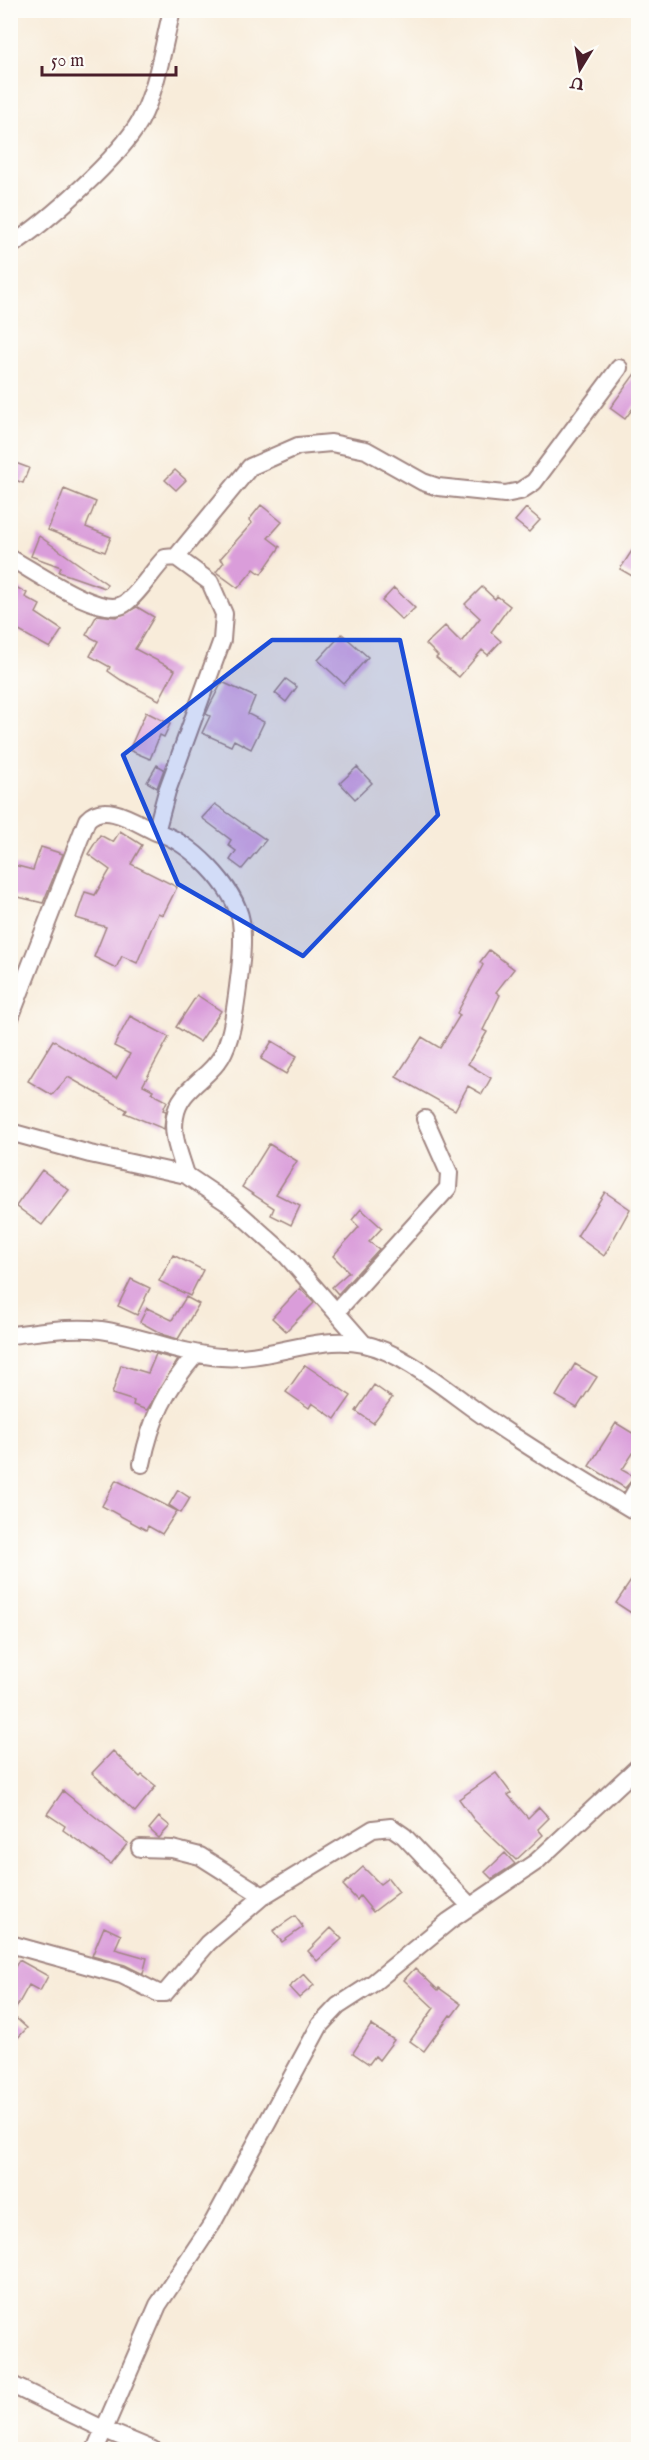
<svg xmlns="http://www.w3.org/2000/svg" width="649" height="2460" viewBox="0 0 649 2460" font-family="'IM FELL English',serif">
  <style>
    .building { fill: #da9dda }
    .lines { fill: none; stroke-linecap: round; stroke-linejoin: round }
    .minor-casing { stroke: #a18682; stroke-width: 20 }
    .minor { stroke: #fff; stroke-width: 16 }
    .marked { fill: #1d4ed8; fill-opacity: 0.2; stroke: #1d4ed8; stroke-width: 4.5; stroke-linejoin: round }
  </style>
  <rect width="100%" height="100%" fill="#fdfcf7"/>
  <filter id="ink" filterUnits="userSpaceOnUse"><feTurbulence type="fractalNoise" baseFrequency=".0167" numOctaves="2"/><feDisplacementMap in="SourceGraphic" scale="12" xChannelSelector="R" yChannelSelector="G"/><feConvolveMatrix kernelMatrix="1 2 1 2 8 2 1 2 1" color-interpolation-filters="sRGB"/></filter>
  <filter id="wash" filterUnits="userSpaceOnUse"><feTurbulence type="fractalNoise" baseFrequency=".008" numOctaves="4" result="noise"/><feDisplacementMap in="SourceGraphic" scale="24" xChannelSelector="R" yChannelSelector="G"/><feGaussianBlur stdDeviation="1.35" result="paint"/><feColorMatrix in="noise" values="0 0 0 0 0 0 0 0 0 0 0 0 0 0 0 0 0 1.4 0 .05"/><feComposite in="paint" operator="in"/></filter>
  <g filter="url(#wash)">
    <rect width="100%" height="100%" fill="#f8ecda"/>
    <g id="blocks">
      <path class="building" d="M639 368V400L625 419 610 408Z
        M10 461 29 468 23 483 10 478Z
        M175 470 186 480 176 490 165 480Z
        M64 489 96 502 86 527 111 537 105 552 48 530Z
        M261 505 282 522 268 538 280 547 261 574 254 569 238 588 216 572 224 562 220 559 252 523 249 520Z
        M526 508 540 520 529 532 515 521Z
        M39 536 107 584 105 588 59 572 61 567 31 556Z
        M639 540V580L620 569Z
        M10 584 27 593 25 597 40 605 36 613 62 630 50 648 10 626Z
        M482 587 495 599 497 596 510 606 491 632 501 641 488 655 482 650 459 677 436 658 438 656 426 644 445 626 461 642 480 618 465 604Z
        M394 588 415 608 402 620 382 601Z
        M137 607 154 617 135 649 175 670 159 700 121 680 108 671 110 667 90 656 98 641 86 635 97 615 116 617Z
        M342 634 368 657 344 684 318 660Z
        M286 679 297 687 286 702 275 693Z
        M222 682 255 697 248 714 264 722 251 749 234 740 231 746 202 733 210 716 206 714 210 705Z
        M146 712 170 724 164 737 160 735 150 759 129 750Z
        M157 765 164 769 157 788 147 782Z
        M357 767 372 783 355 799 340 783Z
        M215 804 266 840 242 869 230 860 236 851 228 845 231 840 202 818Z
        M120 831 142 845 131 864 177 887 163 915 158 913 137 963 122 956 116 968 94 957 106 927 76 918 85 892 95 895 110 870 88 854 100 835 113 842Z
        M41 847 63 854 43 903 10 895V864L33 870Z
        M489 950 514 969 496 992 500 995 483 1030 487 1032 468 1064 491 1078 482 1094 468 1086 455 1110 396 1077 422 1037 440 1048 460 1015 457 1013 483 965 480 962Z
        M197 995 221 1011 200 1042 176 1027Z
        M130 1016 169 1037 143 1085 153 1090 151 1093 167 1101 163 1110 166 1111 164 1129 125 1113 127 1110 68 1077 52 1095 28 1081 53 1040 116 1079 130 1054 114 1046Z
        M272 1041 297 1056 286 1074 261 1059Z
        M269 1144 297 1161 276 1194 300 1206 291 1225 271 1215 274 1208 242 1187Z
        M42 1170 69 1190 42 1225 16 1206Z
        M605 1192 630 1209 604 1256 577 1236Z
        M361 1209 382 1228 369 1242 379 1249 338 1294 332 1287 349 1272 333 1256 359 1227 352 1220Z
        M173 1255 203 1270 190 1296 159 1281Z
        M131 1279 150 1288 137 1315 118 1306Z
        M300 1288 314 1303 286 1331 272 1318Z
        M186 1297 199 1304 178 1339 164 1335 140 1322 147 1308 172 1320Z
        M156 1354 178 1360 147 1410 133 1405 134 1401 112 1394 121 1365 148 1373Z
        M575 1364 597 1377 577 1408 556 1396Z
        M305 1365 351 1396 335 1419 312 1403 309 1408 286 1392Z
        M374 1385 392 1398 373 1423 356 1411Z
        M616 1423 639 1437V1444L622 1470 635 1477 625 1488 589 1466Z
        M116 1480 177 1511 162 1534 148 1526 146 1530 102 1506Z
        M178 1490 190 1498 181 1513 169 1505Z
        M639 1569V1618L616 1603Z
        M113 1751 140 1777 142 1775 156 1786 135 1812 92 1773Z
        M496 1773 511 1793 508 1795 528 1818 539 1807 549 1818 538 1829 543 1835 516 1860 474 1820 459 1799Z
        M63 1791 128 1843 111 1864 63 1830 65 1826 47 1814Z
        M159 1817 170 1826 159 1838 149 1829Z
        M505 1853 515 1864 492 1879 485 1872Z
        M363 1867 380 1884 388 1878 399 1892 373 1912 360 1896 357 1900 343 1885Z
        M295 1916 303 1927 282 1942 273 1931Z
        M104 1927 121 1935 115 1949 147 1958 143 1974 125 1965 92 1956Z
        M331 1928 342 1939 317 1961 308 1951Z
        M19 1960 48 1976 40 1991 29 1985 10 2019V1976Z
        M415 1968 438 1990 439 1988 461 2004 452 2016 450 2015 424 2051 410 2041 434 2008 404 1980Z
        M304 1974 314 1985 299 1998 289 1987Z
        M17 2019 27 2028 10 2046V2026Z
        M371 2025 394 2040 379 2060 375 2056 369 2064 353 2053Z"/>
    </g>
  </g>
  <g filter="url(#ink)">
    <use href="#blocks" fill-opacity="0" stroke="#a18682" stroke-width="1.5"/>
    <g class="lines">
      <g class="minor-casing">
        <path id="minor" d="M10 246C47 222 119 158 140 121 157 89 163 46 172 10
          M176 557 250 467 298 446 331 443 366 450 423 482 438 487 505 494 520 491 534 482 619 368
          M10 558C33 570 101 619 124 604 138 595 152 571 165 558L176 557 210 582 224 614 222 640 167 791 156 832C189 840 235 887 241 921 244 945 240 971 237 995 234 1015 232 1038 221 1057 208 1079 179 1089 175 1117 171 1136 181 1157 186 1175
          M10 1018 87 820C105 800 136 823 156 832
          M10 1132 90 1154 186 1175 229 1204 286 1255 364 1344
          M336 1312 448 1188 449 1173 425 1119
          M10 1335C40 1332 72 1326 101 1330 142 1336 180 1354 221 1357 269 1361 315 1334 364 1344 406 1353 452 1395 488 1419 537 1453 588 1483 638 1513
          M142 1464C151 1418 166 1389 196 1354
          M627 1506 638 1487
          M140 1848 172 1849 200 1856 263 1896
          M10 1944 122 1975 158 1993H165L208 1943 263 1896 373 1829 391 1827 404 1836 470 1906
          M10 2384 103 2429 153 2450
          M95 2450 158 2305 212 2224 320 2025 338 2006 372 1984 449 1921 536 1862 638 1767"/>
      </g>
      <use href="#minor" class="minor"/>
    </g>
  </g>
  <path class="marked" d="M272 640H400L438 815 303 956 178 884 123 755Z"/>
  <rect width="649" height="2460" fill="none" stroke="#fdfcf7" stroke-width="36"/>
  <g transform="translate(580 69) rotate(191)" stroke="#fdfcf7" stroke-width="4.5" paint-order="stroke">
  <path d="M0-4.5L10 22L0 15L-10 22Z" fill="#4a1f2b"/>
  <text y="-9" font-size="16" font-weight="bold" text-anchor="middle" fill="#4a1f2b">U</text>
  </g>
  <path d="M42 66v9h134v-9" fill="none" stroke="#4a1f2b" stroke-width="3"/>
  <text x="51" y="66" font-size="18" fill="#4a1f2b" stroke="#fdfcf7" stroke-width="4.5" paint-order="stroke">50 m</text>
</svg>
